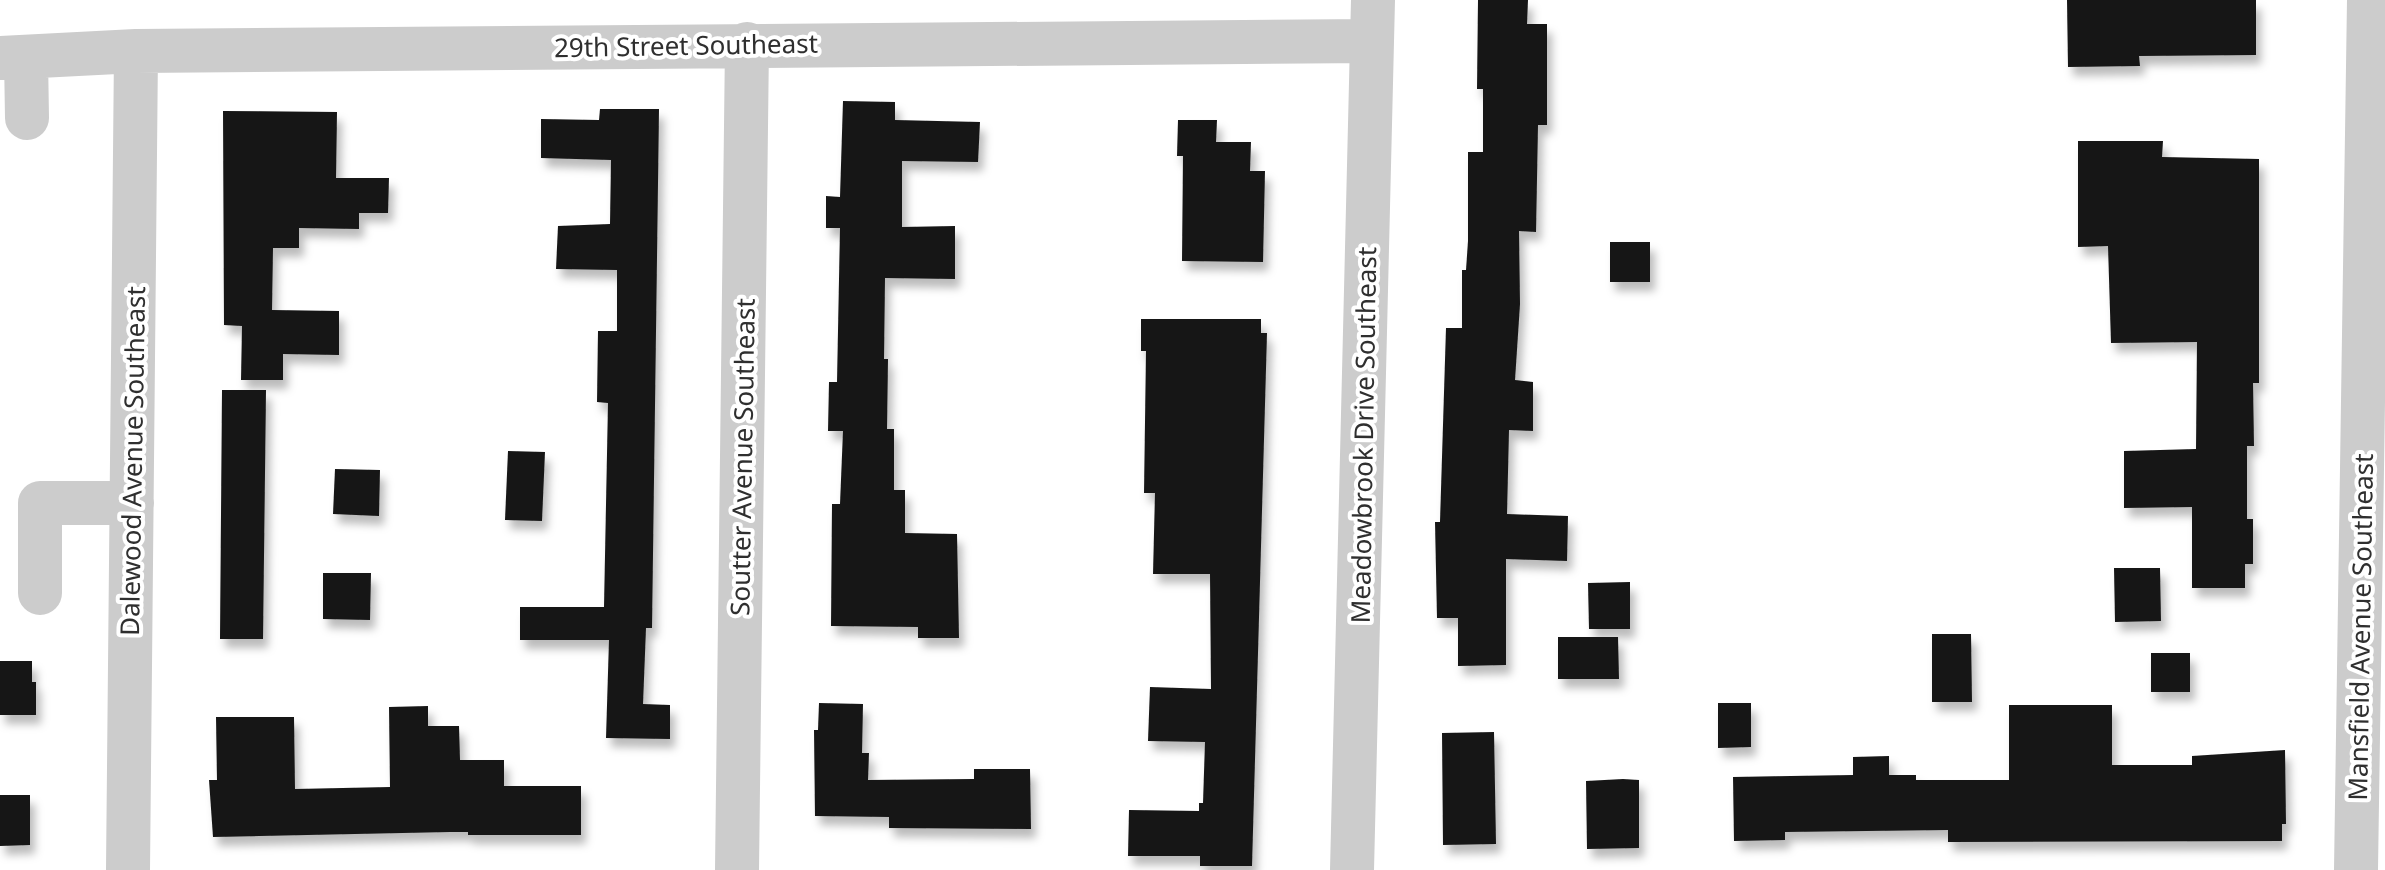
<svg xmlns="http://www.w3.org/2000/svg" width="2385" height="870" viewBox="0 0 2385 870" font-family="'Noto Sans',sans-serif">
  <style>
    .building { fill: #161616; filter: url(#shadow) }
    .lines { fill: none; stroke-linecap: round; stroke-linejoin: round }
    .minor { stroke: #ccc; stroke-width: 44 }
    .labels { text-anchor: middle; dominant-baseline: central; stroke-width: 8; stroke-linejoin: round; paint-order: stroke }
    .street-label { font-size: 26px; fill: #2f2f2f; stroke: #fff }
  </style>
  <defs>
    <filter id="shadow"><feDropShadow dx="5" dy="9" stdDeviation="4" flood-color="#0004"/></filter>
  </defs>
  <rect width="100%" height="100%" fill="#fff"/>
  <path class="building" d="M1478 0H1528L1527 24H1547V125H1538L1536 232 1519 231 1520 304 1515 380 1533 382V431L1509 430 1507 514 1568 516 1567 561 1506 559V665L1458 666V618H1437L1435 522H1440L1446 328H1462V270H1466L1468 241V152H1483V89H1477Z
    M2067 0H2256V55L2139 56 2140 66 2068 67Z
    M843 101 895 102V120L980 122 978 162 902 161V227L955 226V279L885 278 884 359H888L887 429H894V490H905V533L957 534 959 638H918V627L831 626 832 504H840L843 431H828L829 382H837L840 228H826V196L840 197Z
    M600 109H659L652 628H646L643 704 670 705V739L606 738 609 640H520V607H604L608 403 597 402 598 331H617V270L556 269 558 226 610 224 611 160 541 158V119L599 120Z
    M223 111 337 112 336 178H389L388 213H359V229L299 228V248H273L272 310 339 311V355L283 354V380H241L242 326 224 325Z
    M1178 120H1217L1216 142H1251L1250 171H1265L1263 262 1182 261 1183 156H1177Z
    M2078 141H2163L2162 157 2259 159V383H2253L2254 446H2247V519H2253V564H2245V588H2192V507L2124 508V451L2196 449 2197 342 2111 343 2108 246 2078 247Z
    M1610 242H1650V282H1610Z
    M1141 319H1261V333H1267L1252 866H1200V856H1128L1129 810 1199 811V803H1203L1205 742 1148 741 1150 687 1211 689 1210 574H1153L1155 493H1144L1146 351H1141Z
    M222 390H266L263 639H220Z
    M508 451 545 452 542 521 505 520Z
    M335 469 380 470 379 516 333 514Z
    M2114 568H2160L2161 621 2115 622Z
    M323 573H371L370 620 323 619Z
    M1630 582V629H1589L1588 583Z
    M1932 634H1971L1972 702H1932Z
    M1558 637H1618L1619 679H1558Z
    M2151 653H2190V692H2151Z
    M0 661H32V682H36V715H0Z
    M819 703 863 704 862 753H869L868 780 974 779V769H1030L1031 829 889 828V817L815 816 814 730H818Z
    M1718 703H1751V747L1718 748Z
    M2009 705H2112V765H2192V756L2285 750 2286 824H2282V841L1948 842V830L1785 832V840L1734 841 1733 777 1853 775V757L1889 756V775H1916V780H2009Z
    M428 706V726H459L460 760H504V786H581V835H468V832H450L213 837 209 780H217L216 717H294L295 789 390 787 389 707Z
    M1494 732 1496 844 1443 845 1442 733Z
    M1623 779 1639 780V848L1587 849 1586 781Z
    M0 795H30V845L0 846Z"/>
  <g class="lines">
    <path class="minor" d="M26 57 27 118
      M0 58 136 51 1372 41
      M40 593V503H132
      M128 870 136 51
      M737 870 747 44
      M1352 870 1373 0
      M2356 870 2369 0"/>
  </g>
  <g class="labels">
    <g class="street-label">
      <text transform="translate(686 45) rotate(-1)">29th Street Southeast</text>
      <text transform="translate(1363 435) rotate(-89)">Meadowbrook Drive Southeast</text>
      <text transform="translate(742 457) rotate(-89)">Soutter Avenue Southeast</text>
      <text transform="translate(132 461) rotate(-89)">Dalewood Avenue Southeast</text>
      <text transform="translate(2360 627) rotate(-89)">Mansfield Avenue Southeast</text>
    </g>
  </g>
</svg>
